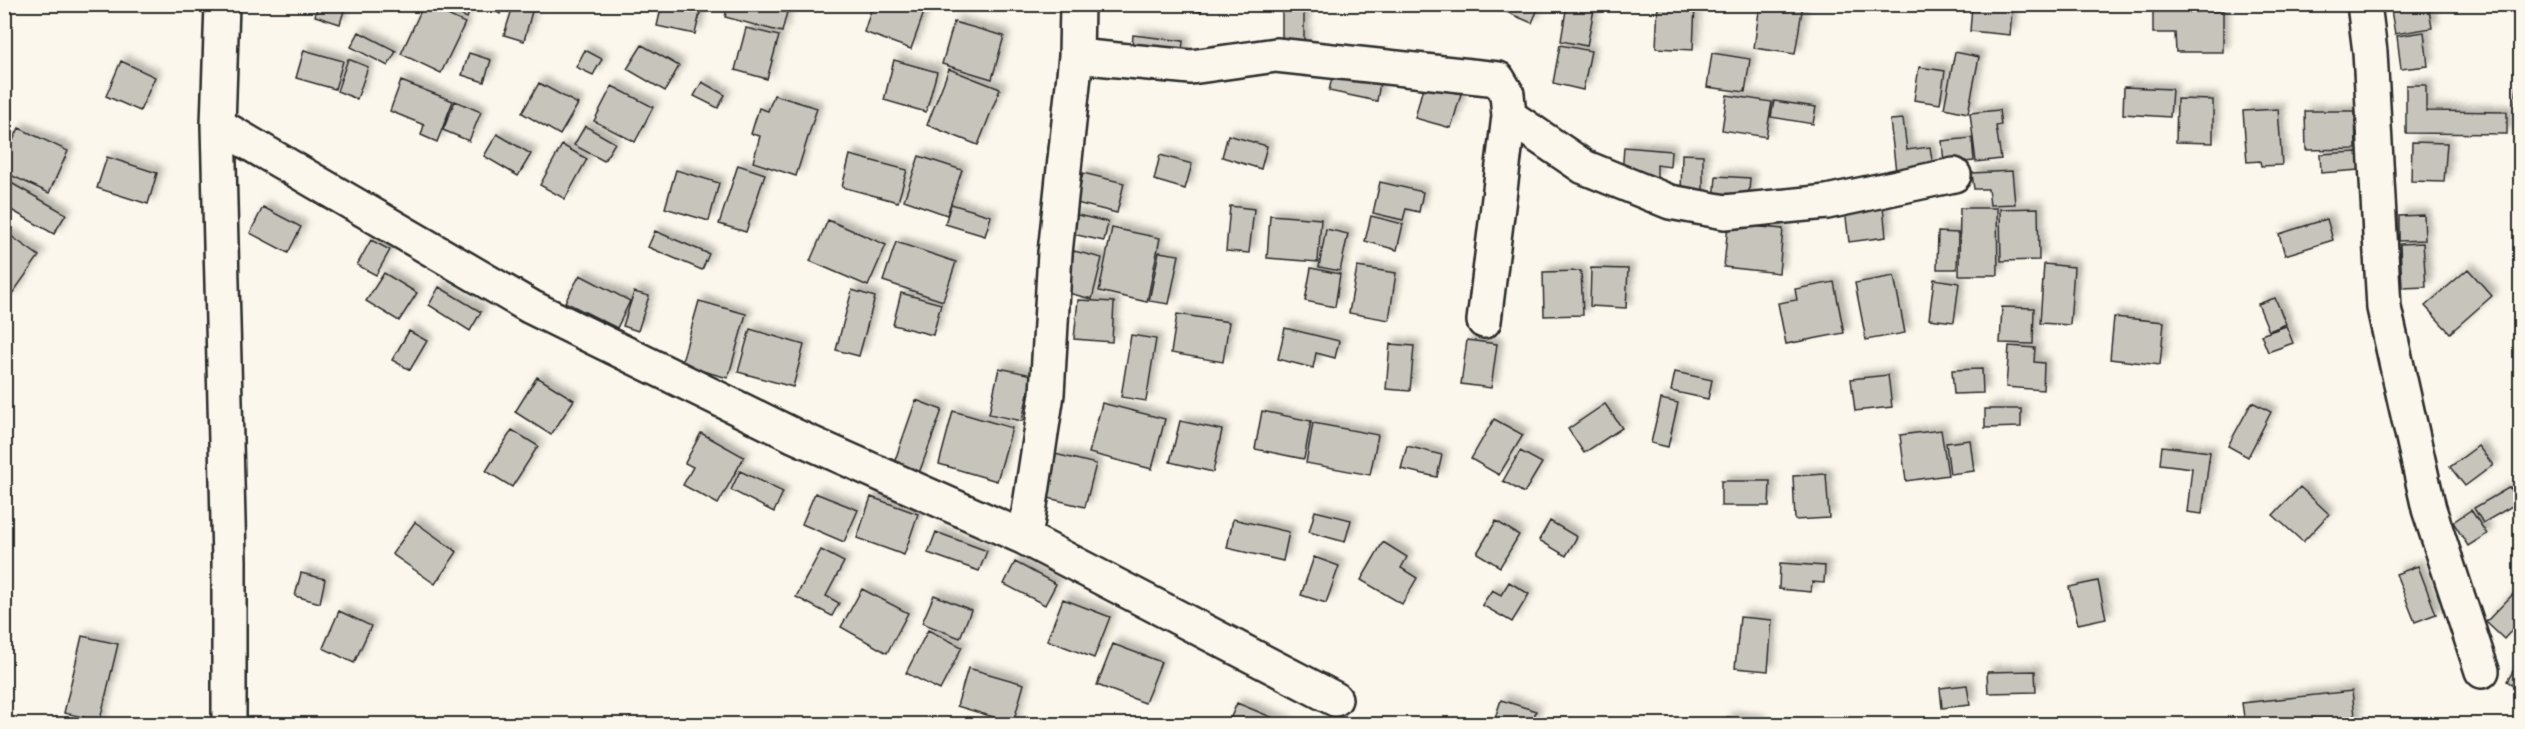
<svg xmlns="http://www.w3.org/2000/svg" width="2525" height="729" viewBox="0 0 2525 729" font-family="Delius,sans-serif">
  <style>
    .building { fill: #c7c4bc; stroke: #2b2b2b; stroke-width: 1.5; filter: url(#shadow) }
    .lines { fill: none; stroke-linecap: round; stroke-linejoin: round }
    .minor-casing { stroke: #2b2b2b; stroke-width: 38 }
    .minor { stroke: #fbf7ec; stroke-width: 33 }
  </style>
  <defs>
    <filter id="shadow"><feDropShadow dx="5.5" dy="-5.5" stdDeviation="3" flood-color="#0004"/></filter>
  </defs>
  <rect width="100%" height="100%" fill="#fbf7ec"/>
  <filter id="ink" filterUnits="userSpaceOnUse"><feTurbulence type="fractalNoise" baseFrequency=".0167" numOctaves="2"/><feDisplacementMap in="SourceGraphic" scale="12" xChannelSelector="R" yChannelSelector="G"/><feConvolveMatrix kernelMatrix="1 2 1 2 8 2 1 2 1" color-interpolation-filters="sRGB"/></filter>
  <g filter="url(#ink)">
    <path class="building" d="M318 4H346L340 24 315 16Z
      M362 4H386L384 12 362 7Z
      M424 4 465 23 441 73 401 54Z
      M439 4H473L467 18Z
      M483 4H505L500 14Z
      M662 4H702L695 34 657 26Z
      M728 4H789L782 32 725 17Z
      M873 4H927L911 49 864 32Z
      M1168 4H1202L1201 12Z
      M1507 4H1540L1532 23 1504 11Z
      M1567 4H1595L1587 46 1561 41Z
      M1658 4H1695L1693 50 1656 48Z
      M1760 4H1803L1795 54 1754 48Z
      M2390 4H2428L2432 28 2395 34Z
      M513 6 532 11 524 41 504 35Z
      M1972 6 2012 10 2010 35 1970 31Z
      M1282 10H1304V51H1282Z
      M2153 11H2223V52H2176L2175 33H2153Z
      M954 22 1004 36 992 79 942 64Z
      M746 28 779 36 767 79 735 70Z
      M359 32 396 51 388 66 351 47Z
      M2424 32 2428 66 2401 69 2397 36Z
      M1133 35 1183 41 1181 62 1131 56Z
      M642 45 679 66 665 91 627 69Z
      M1560 45 1591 51 1583 90 1553 83Z
      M304 50 343 61 335 89 296 78Z
      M585 50 602 59 593 75 576 67Z
      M1955 52 1979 57 1968 113 1944 108Z
      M469 53 491 60 484 82 462 75Z
      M1712 53 1750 59 1745 92 1707 87Z
      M348 59 368 67 357 99 337 91Z
      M894 60 937 72 926 112 884 100Z
      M121 61 155 77 140 111 106 96Z
      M1919 67 1945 71 1940 104 1914 100Z
      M2519 68H2520V105L2515 104Z
      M949 69 1000 89 978 145 927 125Z
      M1333 73 1380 82 1377 101 1329 91Z
      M401 81 453 101 437 142 421 135 424 125 390 111Z
      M702 82 725 95 718 108 694 96Z
      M539 83 578 104 560 135 522 113Z
      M1424 83 1461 94 1451 128 1415 118Z
      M2406 85H2426V111L2507 112V134L2406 133Z
      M612 86 653 107 635 142 594 121Z
      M2124 87 2172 89 2170 117 2123 114Z
      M774 95 817 108 796 176 753 162 760 136 751 134 759 108 768 111Z
      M1727 95 1772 102 1766 137 1722 130Z
      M2177 99 2213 100V143L2176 142Z
      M455 101 481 112 469 141 443 130Z
      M1774 101 1816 107 1813 124 1771 117Z
      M2278 109 2282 165 2261 166 2260 161 2247 162 2243 111Z
      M1999 110 2001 125 1996 126 2001 159 1976 162 1970 113Z
      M2305 111H2355L2356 149 2306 150Z
      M1903 119 1907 150 1930 147 1933 167 1896 172 1890 120Z
      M585 126 615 143 604 161 574 145Z
      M19 128 68 151 49 193 4 172V159Z
      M497 134 531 154 518 176 484 156Z
      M1228 135 1267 146 1261 169 1222 157Z
      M1972 138 1974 161 1944 164 1942 141Z
      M2412 142 2447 143 2444 182 2411 181Z
      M562 145 587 159 565 199 540 185Z
      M1624 147 1671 151 1670 167 1657 165V178L1622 175Z
      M2358 152 2359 170 2321 173 2320 154Z
      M1682 154 1703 155V197L1681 196Z
      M850 155 907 170 898 202 842 187Z
      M1160 155 1192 164 1185 189 1154 180Z
      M919 156 962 170 947 215 904 200Z
      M107 157 157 173 148 204 97 188Z
      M738 165 765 174 746 232 719 224Z
      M676 170 719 183 709 221 665 208Z
      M2012 171 2015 204 1990 205 1988 189H1974L1972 173Z
      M1083 173 1124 183 1117 213 1076 203Z
      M1716 176 1750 178 1748 204 1714 202Z
      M4 179 66 214 54 234 4 206Z
      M1380 182 1423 192 1419 212 1406 209 1403 220 1373 213Z
      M951 204 991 216 985 236 945 224Z
      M1230 206 1254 209 1249 253 1226 251Z
      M1883 206 1886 237 1849 242 1845 210Z
      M263 207 301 227 288 253 250 233Z
      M1960 208H1997L1998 275H1959Z
      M2038 208 2039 260 2001 261 2000 209Z
      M1073 214 1108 222 1104 241 1068 233Z
      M1270 215 1321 219 1318 262 1267 258Z
      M2424 215 2425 240 2399 241V216Z
      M1371 216 1403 224 1397 250 1365 241Z
      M2327 219 2333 240 2285 255 2279 234Z
      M828 220 886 245 868 286 810 261Z
      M1728 224 1783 229 1779 273 1724 267Z
      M1112 228 1160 238 1147 302 1099 291Z
      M1326 229 1348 234 1340 271 1319 267Z
      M655 231 709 254 702 270 648 247Z
      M1938 232 1958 233 1957 269H1937Z
      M8 234 39 256 10 297 4 293V238Z
      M371 240 390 250 376 275 357 265Z
      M896 242 956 262 943 301 883 281Z
      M2423 243 2426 287 2402 288 2400 244Z
      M1074 251 1102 258 1092 299 1064 292Z
      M1159 252 1179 255 1169 304 1149 301Z
      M2044 264 2074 267 2070 325 2040 323Z
      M1357 267 1396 273 1389 320 1349 313Z
      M1311 268 1340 274 1335 307 1305 301Z
      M1591 268 1628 269 1626 308 1590 306Z
      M2468 269 2492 296 2450 333 2425 306Z
      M1581 271 1583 315 1544 316 1543 272Z
      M384 273 417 293 399 321 366 301Z
      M580 275 630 301 617 328 565 302Z
      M1894 276 1905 333 1866 340 1855 283Z
      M1934 279 1959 283 1954 322 1929 319Z
      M1834 282 1844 333 1786 344 1778 303 1797 300 1795 289Z
      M439 287 481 312 470 331 429 305Z
      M852 290 875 297 859 356 836 350Z
      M634 292 649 296 638 331 623 326Z
      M901 293 941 304 933 335 893 325Z
      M2275 298 2286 324 2269 331 2258 304Z
      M1078 300 1114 302 1112 342 1074 339Z
      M699 301 746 314 728 378 681 365Z
      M2002 307 2034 308 2033 344 2000 343Z
      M2520 309V359L2514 310Z
      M1177 314 1229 322 1223 362 1171 353Z
      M2114 317 2164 322 2160 365 2110 359Z
      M2286 326 2293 343 2268 352 2261 335Z
      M1285 328 1339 341 1335 358 1316 353 1313 368 1278 359Z
      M750 329 804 345 793 387 738 372Z
      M409 331 427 341 410 370 392 360Z
      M1131 335 1156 339 1146 401 1121 397Z
      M1467 340 1497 344 1491 388 1461 384Z
      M1390 344 1414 346 1410 391 1386 389Z
      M2009 346 2035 348 2034 362 2044 363 2043 390 2006 387Z
      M999 368 1032 375 1022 421 989 414Z
      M1982 369 1983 393 1954 394 1952 370Z
      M1675 372 1712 380 1708 399 1671 391Z
      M1888 375 1892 407 1855 411 1851 379Z
      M537 377 574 400 551 435 515 412Z
      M1661 399 1678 403 1668 447 1651 443Z
      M916 400 942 410 918 476 893 466Z
      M2252 402 2271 412 2248 457 2228 446Z
      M1102 403 1165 419 1152 469 1089 453Z
      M1605 404 1622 428 1584 453 1568 429Z
      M1985 409H2021V427L1985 428Z
      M953 411 1012 428 997 481 939 464Z
      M1262 411 1311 421 1304 459 1255 449Z
      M1494 419 1523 435 1499 475 1471 459Z
      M1180 421 1222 430 1213 472 1170 462Z
      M1313 423 1378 435 1370 475 1306 463Z
      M512 430 538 446 512 487 486 471Z
      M1941 430 1948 475 1906 481 1900 435Z
      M701 433 744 457 718 504 683 485 693 467 685 463Z
      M1970 440 1974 471 1950 474 1946 443Z
      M1407 446 1442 455 1437 477 1401 469Z
      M2162 446 2210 452 2202 514 2187 512 2192 468 2160 464Z
      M2478 446 2493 465 2465 486 2450 467Z
      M1520 451 1542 463 1524 493 1503 481Z
      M1055 454 1096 464 1085 507 1044 497Z
      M740 471 783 492 774 512 731 490Z
      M1826 474 1829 518 1795 520 1793 476Z
      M1721 481H1770L1769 506H1721Z
      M2300 487 2329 514 2303 542 2273 515Z
      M2510 487 2519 502 2483 523 2474 508Z
      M815 493 858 510 844 542 802 524Z
      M871 497 918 514 904 555 857 538Z
      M2471 510 2487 534 2468 546 2453 522Z
      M1315 511 1351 520 1345 542 1309 532Z
      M1233 519 1289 532 1283 561 1227 548Z
      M1496 521 1519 535 1500 567 1477 553Z
      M1550 521 1577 537 1566 556 1539 540Z
      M415 522 457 552 435 584 392 554Z
      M936 532 987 551 979 571 928 553Z
      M1383 542 1407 557 1401 568 1417 578 1402 604 1361 580Z
      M821 550 844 562 826 596 839 603 832 616 796 597Z
      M1314 557 1339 566 1326 603 1301 595Z
      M1015 562 1056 584 1045 605 1004 584Z
      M1780 563 1825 566 1824 583 1812 582 1811 592 1779 589Z
      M2418 566 2436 614 2415 622 2396 574Z
      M301 573 325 579 320 603 295 596Z
      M2098 581 2106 618 2078 624 2069 587Z
      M1509 582 1529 594 1512 622 1482 605 1492 590 1501 595Z
      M862 589 908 613 887 653 841 627Z
      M2515 592 2520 597V621L2504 639 2486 622Z
      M934 595 971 610 960 638 922 623Z
      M1063 599 1110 617 1094 658 1047 640Z
      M339 611 371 626 354 663 323 648Z
      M1740 617 1772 620 1768 671 1735 668Z
      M928 630 962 647 940 690 906 673Z
      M82 636 118 644 99 724H82L84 717 64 713Z
      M1113 644 1161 662 1145 703 1097 685Z
      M2520 660V690L2507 681Z
      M968 668 1024 684 1013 723 957 706Z
      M2035 671 2036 692 1988 693 1987 672Z
      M1967 685 1970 705 1942 708 1940 688Z
      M2352 691 2356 724H2245L2242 703Z
      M1501 700 1536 711 1532 724H1493Z
      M1237 703 1288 724H1228Z
      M1727 717 1759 721V724H1727Z"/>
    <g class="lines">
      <g class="minor-casing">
        <path id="minor" d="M222 4 218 125 229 560V724
          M2364 4 2370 52 2384 308 2429 509 2482 671
          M1076 56 1191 67 1276 55 1498 79 1507 94 1509 116 1484 321
          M1509 116 1584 167 1670 202 1725 212 1827 202 1954 175
          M218 125 531 307 795 436 1025 538 1335 699
          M1025 538 1047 394 1055 253 1076 56 1077 4"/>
      </g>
      <use href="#minor" class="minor"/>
    </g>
  </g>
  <rect width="2525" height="729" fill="none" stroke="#fbf7ec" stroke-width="24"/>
  <rect x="12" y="12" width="2501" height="705" fill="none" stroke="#2b2b2b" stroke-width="2" filter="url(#ink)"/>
</svg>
